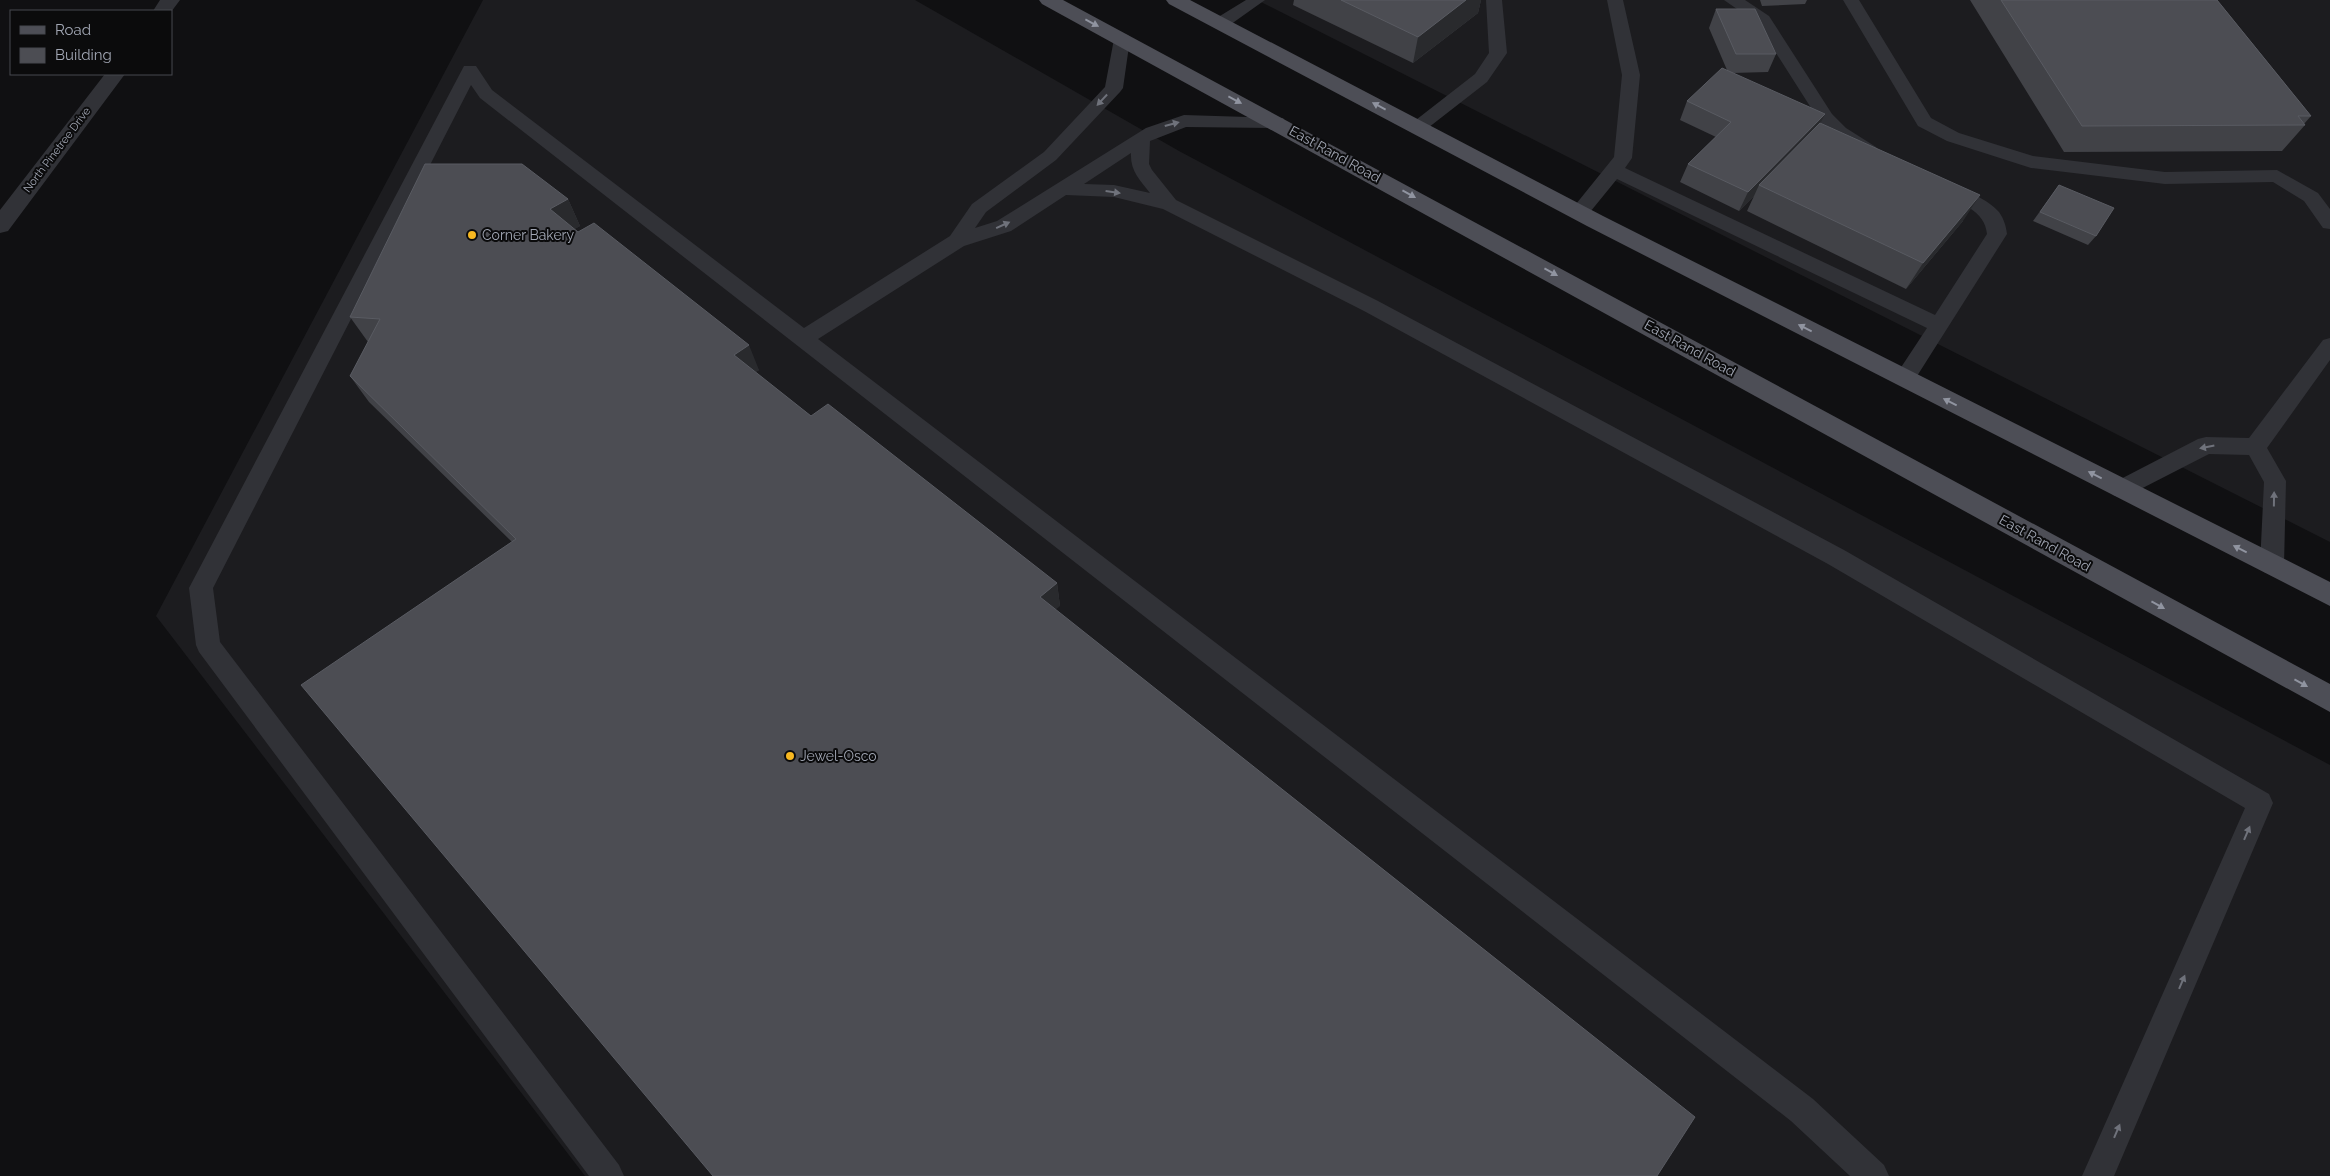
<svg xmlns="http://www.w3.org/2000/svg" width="2330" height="1176" viewBox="0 0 2330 1176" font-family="Raleway,sans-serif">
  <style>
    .built { fill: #1c1c1f }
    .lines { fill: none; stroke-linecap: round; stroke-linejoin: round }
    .lane { fill: #313237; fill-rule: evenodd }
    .street { fill: #313237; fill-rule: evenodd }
    .primary { fill: #4d4e56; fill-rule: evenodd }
    .wall { fill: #414247 }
    .shaded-wall { fill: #292a2d }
    .building { fill: #4c4d53; stroke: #595b62 }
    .oneway { fill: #9094a0 }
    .oneway2 { fill: #6f727b }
    .poi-dot { fill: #f8b821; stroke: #0b0b0c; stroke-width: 2 }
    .labels { text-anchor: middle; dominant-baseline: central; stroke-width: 4; stroke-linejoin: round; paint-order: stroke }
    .far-street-label { font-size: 11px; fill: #a1a6b3; stroke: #0b0b0c }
    .street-label { font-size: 14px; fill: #a1a6b3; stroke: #0b0b0c }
    .poi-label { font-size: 14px; fill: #a1a6b3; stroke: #0b0b0c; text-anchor: start }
  </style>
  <rect width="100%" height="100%" fill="#101012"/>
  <path class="built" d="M483 0H915L1179 151 2330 765V1176H585L156 616Z
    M1257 0H2330V542Z"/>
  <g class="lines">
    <path class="lane" d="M1246 0H1265L1227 27H1215L1213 23 1215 19Z
      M1486 0H1502L1507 53 1487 82 1424 131H1412L1409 127 1412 123 1475 74 1489 53Z
      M1607 0H1623L1640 75 1632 158 1625 168 1935 315 1987 234C1985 210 1960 203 1940 194L1938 190 1940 186C1955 182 1989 200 1999 212 2004 219 2006 226 2007 234L1912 384 1905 386 1898 384 1894 378 1927 328 1617 179 1586 217 1579 219 1572 217 1569 213 1572 209 1614 157 1622 75Z
      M1724 0H1745L1769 16 1832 114 1846 128 1876 147 1879 151 1876 155H1864L1834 136 1820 122 1757 23Z
      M1843 0H1859L1931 118 1959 133 2033 156 2165 172 2277 170 2318 193 2330 209V229L2323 228 2304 201 2273 182 2165 184 2031 168 1947 141 1918 126Z
      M1122 34 1128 35 1130 39 1123 88 1120 92 1056 160 986 212 975 228 997 221 1146 128 1184 115 1283 118 1286 122 1283 126 1277 128 1186 127 1150 141 1149 164 1152 170 1176 200 1378 301 1844 550 2269 794 2273 803 2114 1176H2082L2245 808 1828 564 1364 311 1163 209 1114 197 1066 195 1011 231 964 246 818 339 1813 1099 1884 1165 1889 1176H1850L1791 1121 480 98 471 85 213 588 220 642 619 1165 624 1176H589L199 652 196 645 189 588 464 66H476L492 90 804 328 950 236 972 204 1044 152 1105 87 1114 39 1116 35ZM1131 153C1130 171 1140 180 1150 193L1114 185 1084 184Z
      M2330 338V360L2267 448 2286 481 2284 565 2280 572 2272 575 2264 572 2260 565 2264 482 2249 455 2209 454 2129 495 2121 498 2113 495 2110 489 2113 483 2198 439 2206 437 2249 438 2323 340Z"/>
    <path class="street" d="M160 0H180L171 12 153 11Z
      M105 74H125L8 231 0 233V210Z"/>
    <path class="primary" d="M1039 0H1063L2330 684V712L1042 4Z
      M1166 0H1190L1603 216 2330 582V606L1587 226 1169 4Z"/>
  </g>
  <path class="wall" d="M1294 0H1481L1478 13 1413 63 1293 5Z
    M1760 0H1807L1805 4 1762 6Z
    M1970 0H2217L2311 116 2304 124 2305 125 2282 151 2064 152Z
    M1716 9 1776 54 1768 72 1732 73 1820 123 1963 221 1906 289 1747 211 1754 196 1739 211 1680 182 1688 164 1716 137 1680 120 1687 101 1727 70 1709 28Z
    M2059 185 2096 236 2088 245 2033 221Z
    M568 199 580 226 574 229 759 370 755 372 811 416 1057 583 1060 606 512 542 369 402 350 376 368 342 350 317Z"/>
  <path class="shaded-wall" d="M1466 0H1481L1478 13 1413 63 1418 37Z
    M1825 114 1816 132 1759 185 1754 196 1739 211 1748 192Z
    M1980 195 1963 221 1906 289 1923 263Z
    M568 199 580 226 563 236 550 209Z
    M749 345 759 370 744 381 734 355Z
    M1057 583 1060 606 1043 620 1040 597Z"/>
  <path class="building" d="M1341 0H1466L1418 37Z
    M2001 0H2217L2311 116H2298L2305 125 2082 126Z
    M1716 9H1755L1776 54H1736Z
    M1722 68 1825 114 1748 192 1688 164 1731 122 1687 101Z
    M1820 123 1980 195 1923 263 1759 185Z
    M425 164H522L568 199 550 209 578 232 594 223 749 345 734 355 811 416 828 404 1057 583 1040 597 1695 1117 1657 1176H713L301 685 516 539 350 376 380 319 350 317Z
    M2059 185 2114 208 2096 236 2040 212Z"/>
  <defs><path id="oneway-solid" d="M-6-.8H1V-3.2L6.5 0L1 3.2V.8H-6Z" transform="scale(1.25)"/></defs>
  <g class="oneway">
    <use href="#oneway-solid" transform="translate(1092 23) rotate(28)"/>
    <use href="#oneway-solid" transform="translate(1235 100) rotate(28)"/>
    <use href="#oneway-solid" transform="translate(1379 106) rotate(-152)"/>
    <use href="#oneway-solid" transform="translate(1409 194) rotate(29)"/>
    <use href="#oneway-solid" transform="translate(1551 272) rotate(29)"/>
    <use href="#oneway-solid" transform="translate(1805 328) rotate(-153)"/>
    <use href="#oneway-solid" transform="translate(1950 402) rotate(-153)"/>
    <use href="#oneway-solid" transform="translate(2095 475) rotate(-153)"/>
    <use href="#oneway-solid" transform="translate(2240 549) rotate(-153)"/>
    <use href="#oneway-solid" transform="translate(2158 605) rotate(29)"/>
    <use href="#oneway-solid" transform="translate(2301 683) rotate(29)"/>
  </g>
  <g class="oneway2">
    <use href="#oneway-solid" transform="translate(1102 100) rotate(133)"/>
    <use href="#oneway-solid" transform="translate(1172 124) rotate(-15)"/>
    <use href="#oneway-solid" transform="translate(1113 192) rotate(8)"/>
    <use href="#oneway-solid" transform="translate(1003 225) rotate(-24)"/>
    <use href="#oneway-solid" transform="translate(2207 447) rotate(169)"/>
    <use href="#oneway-solid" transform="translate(2274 499) rotate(-89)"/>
    <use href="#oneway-solid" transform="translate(2247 833) rotate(-67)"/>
    <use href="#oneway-solid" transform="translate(2182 982) rotate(-67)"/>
    <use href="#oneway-solid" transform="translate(2117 1131) rotate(-67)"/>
  </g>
  <g class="poi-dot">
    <circle cx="472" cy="235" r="5"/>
    <circle cx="790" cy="756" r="5"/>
  </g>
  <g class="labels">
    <g class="far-street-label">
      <text transform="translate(57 150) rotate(-53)">North Pinetree Drive</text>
    </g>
    <g class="street-label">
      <text transform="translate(1335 154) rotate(29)">East Rand Road</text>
      <text transform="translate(1690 348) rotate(29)">East Rand Road</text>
      <text transform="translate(2045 543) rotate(29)">East Rand Road</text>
    </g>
    <g class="poi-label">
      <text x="482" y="235">Corner Bakery</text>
      <text x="800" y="756">Jewel-Osco</text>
    </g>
  </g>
  <rect x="10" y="10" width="162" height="65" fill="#0b0b0c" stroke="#47494f"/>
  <rect x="20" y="26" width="25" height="8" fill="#4d4e56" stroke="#47494f"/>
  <text x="55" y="35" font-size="15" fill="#a1a6b3">Road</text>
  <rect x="20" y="48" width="25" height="15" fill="#4c4d53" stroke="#47494f"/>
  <text x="55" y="60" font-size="15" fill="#a1a6b3">Building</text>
</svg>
